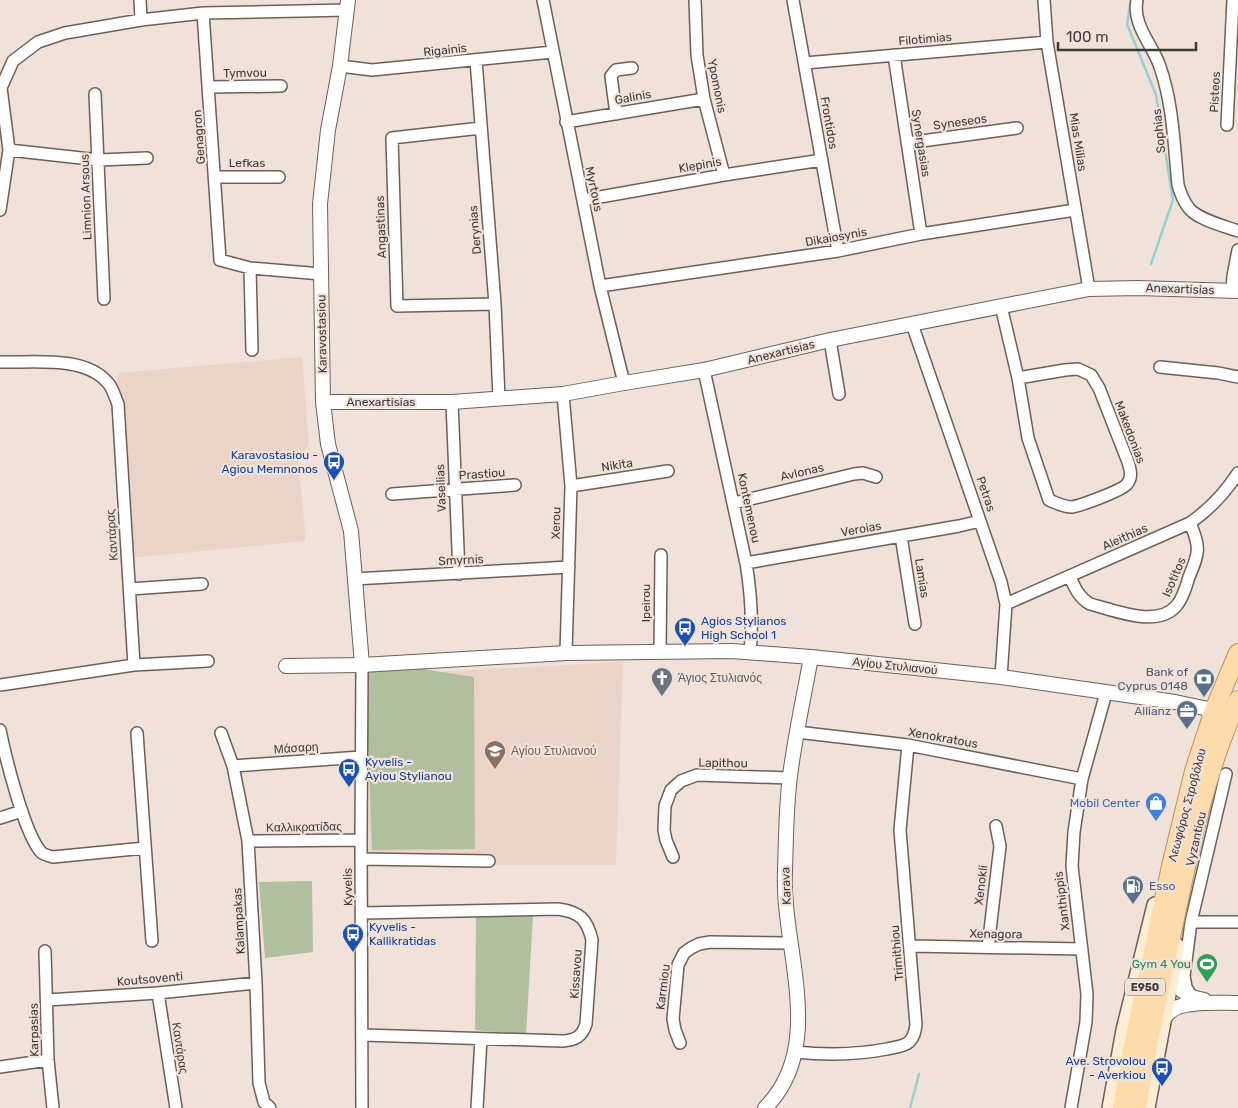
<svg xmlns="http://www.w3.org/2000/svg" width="1238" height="1108" viewBox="0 0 1238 1108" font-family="Rubik,sans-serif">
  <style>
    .built { fill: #ead4c8 }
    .green { fill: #b0c09f }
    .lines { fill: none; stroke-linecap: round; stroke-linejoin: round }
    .stream { stroke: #98cfd5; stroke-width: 2.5 }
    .minor-casing { stroke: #6c6059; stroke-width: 14 }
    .tertiary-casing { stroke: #6c6059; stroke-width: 16 }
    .secondary-casing { stroke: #6c6059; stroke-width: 18 }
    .primary-casing { stroke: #bb935e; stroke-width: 20 }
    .minor { stroke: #fff; stroke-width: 11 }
    .tertiary { stroke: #fff; stroke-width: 14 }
    .secondary { stroke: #feedd5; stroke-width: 15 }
    .primary { stroke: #fedbab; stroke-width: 18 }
    .labels { text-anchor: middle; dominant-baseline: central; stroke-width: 4.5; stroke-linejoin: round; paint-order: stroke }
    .shield { fill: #f0e1d9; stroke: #756d68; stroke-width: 1 }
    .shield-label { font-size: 11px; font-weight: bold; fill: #403b38 }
    .street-label { font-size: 12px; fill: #403b38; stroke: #f0e1d9 }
    .transit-label { font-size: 12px; fill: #164399; stroke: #f0e1d9; text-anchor: start }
    .service-label { font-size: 12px; fill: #4e5e75; stroke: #f0e1d9; text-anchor: end }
    .worship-label { font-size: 12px; fill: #5b616d; stroke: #f0e1d9; text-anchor: start }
    .education-label { font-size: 12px; fill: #785e54; stroke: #f0e1d9; text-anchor: start }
    .shop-label { font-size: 12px; fill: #366cbe; stroke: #f0e1d9; text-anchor: end }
    .leisure-label { font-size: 12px; fill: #27864d; stroke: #f0e1d9; text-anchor: end }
  </style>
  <rect width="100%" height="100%" fill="#f0e1d9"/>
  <path class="built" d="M302 357 309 445 298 459 306 541 130 558 117 373Z
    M623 662 616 865H368L372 675Z"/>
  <path class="green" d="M365 660 474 677 475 849 372 850Z
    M312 881 313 952 265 958 259 882Z
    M476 916H533L526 1035 475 1030Z"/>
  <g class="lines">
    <path class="stream" d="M1131 0 1127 24 1156 95 1173 200 1151 264
      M910 1108 919 1074"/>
    <g class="minor-casing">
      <path id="minor" d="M140 0 141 20
        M543 0 600 286 624 383
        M695 0 697 55 704 99 724 175
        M793 0 838 251
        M1044 0 1047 42 1089 289
        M1137 0C1132 24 1151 43 1159 64 1173 102 1174 145 1178 185 1180 192 1183 200 1188 207 1196 219 1224 226 1238 231
        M203 13 220 260 250 268 321 274
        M894 55 921 234
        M476 60 495 304 499 398
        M805 63 1047 42
        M340 66 372 70 553 52
        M209 87 281 86
        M95 94 104 299
        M616 114 611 76 616 70 632 68
        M566 122 704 99
        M1227 125 1233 0
        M481 128 392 138 397 306 495 304
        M907 143 1017 128
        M9 150 99 160 147 158
        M215 177H279
        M583 200 724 175 822 160
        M0 210 9 150 1 88 13 61 38 42 65 33 141 20 203 13 347 10
        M250 268 252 350
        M600 286 838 251 921 234 1075 210
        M1232 291 1233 276 1238 250
        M1001 306 1018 378 1028 438 1049 500C1056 503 1064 507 1072 507 1080 506 1123 490 1127 484 1133 477 1130 469 1128 462L1099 388 1091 375 1078 369 1065 370 1018 378
        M912 324 1001 582 1006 604 1001 677
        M830 340 839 394
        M0 362C32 363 85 355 108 383 113 388 115 398 118 404L134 665
        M1160 367 1218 373 1238 377
        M704 370 746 563C751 593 753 623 750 653
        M563 394 571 486 566 653
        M452 402 459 574
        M571 486 668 471
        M392 494 515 485
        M734 503 854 474 863 473 876 477
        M901 536 915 624
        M746 563 959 526 980 521
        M1070 577C1075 588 1079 598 1090 604 1114 610 1158 629 1177 605 1183 598 1186 587 1189 577 1199 553 1201 548 1190 523
        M354 579 569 567
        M130 589 202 584
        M1006 604 1190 523C1210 509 1225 493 1238 473
        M660 651 661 555
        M362 665 361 840 362 1108
        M0 685 134 665 208 661
        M0 730C5 755 25 837 42 853 45 855 49 856 53 857L145 848
        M797 732 908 745 1082 779
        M137 733 152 941
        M221 733 233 766 248 841 256 983 259 1083 264 1102 270 1108
        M233 766 361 757
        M0 818 22 811
        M248 841 361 840
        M673 857 666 840 664 830 665 806 671 790 681 781 697 775 790 778
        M361 859 489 861
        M362 913 558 909C580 912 587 919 592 940L586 1024C582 1037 575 1040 563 1041L363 1035
        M1191 922H1238
        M910 946 1082 949
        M988 947 1000 846 996 826
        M45 951 48 1060 53 1108
        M158 993 176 1108
        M1191 996 1186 987 1184 976 1191 922 1226 774
        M47 1000 158 993 256 983
        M680 1043 675 1030 673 1019 678 965 684 953 691 948 699 944 710 942 790 943
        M795 1052C826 1055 856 1055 887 1049 894 1047 903 1047 909 1042 914 1037 915 1032 916 1025L900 830 908 745
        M0 1067 48 1060
        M477 1108 481 1039
        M1071 1108 1086 1022 1087 994 1072 866 1074 832 1082 779 1106 693"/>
    </g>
    <g class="tertiary-casing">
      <path id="tertiary" d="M348 0 340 66 328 130 320 204 323 402 328 444 351 531 362 665
        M323 402H452L563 394 624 383 704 370 830 340 1089 289 1138 288 1238 291
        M286 666 362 665 566 653 732 651 811 657 1001 677 1175 702 1223 712
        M1172 976C1179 991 1187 997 1204 1000
        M1163 1019C1167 1014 1172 1009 1178 1007 1194 1001 1221 1003 1238 1003
        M765 1108C828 1045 781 947 785 871 786 840 786 807 790 776 795 736 804 696 811 657"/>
    </g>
    <g class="secondary-casing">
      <path id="secondary" d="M1110 1108 1124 1030 1155 905
        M1147 1108 1177 946"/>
    </g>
    <g class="primary-casing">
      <path id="primary" d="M1122 1108 1133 1046 1171 866 1194 771 1214 710 1238 653
        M1137 1108C1147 1043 1162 979 1176 914 1191 841 1207 768 1238 700"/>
    </g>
    <use href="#minor" class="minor"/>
    <use href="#tertiary" class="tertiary"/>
    <use href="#secondary" class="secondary"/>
    <use href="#primary" class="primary"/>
  </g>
  <defs>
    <g id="bus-pin" transform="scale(1.125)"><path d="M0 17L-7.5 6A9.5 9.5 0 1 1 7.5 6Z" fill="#1a4fb4" stroke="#f0e1d9"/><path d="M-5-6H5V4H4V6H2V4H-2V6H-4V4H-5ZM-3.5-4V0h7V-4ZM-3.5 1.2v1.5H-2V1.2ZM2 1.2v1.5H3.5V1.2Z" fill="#fff"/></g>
    <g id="church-pin" transform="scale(1.125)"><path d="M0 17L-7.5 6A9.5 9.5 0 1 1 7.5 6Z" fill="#6b7280" stroke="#f0e1d9"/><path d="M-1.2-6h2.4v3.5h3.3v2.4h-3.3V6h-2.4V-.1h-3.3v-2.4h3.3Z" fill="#fff"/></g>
    <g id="bank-pin" transform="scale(1.125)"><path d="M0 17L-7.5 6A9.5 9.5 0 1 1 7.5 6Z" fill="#5c6f8a" stroke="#f0e1d9"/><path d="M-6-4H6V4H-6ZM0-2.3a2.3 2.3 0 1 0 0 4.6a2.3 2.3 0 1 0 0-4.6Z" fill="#fff"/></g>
    <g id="office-pin" transform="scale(1.125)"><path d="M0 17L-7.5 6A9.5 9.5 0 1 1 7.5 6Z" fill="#5c6f8a" stroke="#f0e1d9"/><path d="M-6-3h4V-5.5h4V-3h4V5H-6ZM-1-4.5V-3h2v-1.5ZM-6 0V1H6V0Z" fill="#fff"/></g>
    <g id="school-pin" transform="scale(1.125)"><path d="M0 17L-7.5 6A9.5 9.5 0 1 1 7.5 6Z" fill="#8d6e63" stroke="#f0e1d9"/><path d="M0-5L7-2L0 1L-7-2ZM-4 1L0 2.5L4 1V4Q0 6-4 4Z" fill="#fff"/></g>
    <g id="shop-pin" transform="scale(1.125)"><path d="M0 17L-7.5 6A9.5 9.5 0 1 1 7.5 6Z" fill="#3f7fe0" stroke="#f0e1d9"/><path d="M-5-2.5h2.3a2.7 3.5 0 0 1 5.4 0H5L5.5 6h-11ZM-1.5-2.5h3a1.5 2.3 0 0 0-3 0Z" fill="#fff"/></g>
    <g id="fuel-pin" transform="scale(1.125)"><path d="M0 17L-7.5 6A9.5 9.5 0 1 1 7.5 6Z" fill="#5c6f8a" stroke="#f0e1d9"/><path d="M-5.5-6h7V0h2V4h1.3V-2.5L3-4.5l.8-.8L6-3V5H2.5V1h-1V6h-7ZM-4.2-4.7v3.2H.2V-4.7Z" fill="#fff"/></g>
    <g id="stadium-pin" transform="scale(1.125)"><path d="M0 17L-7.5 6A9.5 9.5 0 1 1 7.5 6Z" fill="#2e9e5b" stroke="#f0e1d9"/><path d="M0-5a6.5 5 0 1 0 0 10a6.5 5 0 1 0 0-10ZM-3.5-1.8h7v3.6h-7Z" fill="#fff"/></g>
  </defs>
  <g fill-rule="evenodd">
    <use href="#bus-pin" x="334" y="462"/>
    <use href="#bus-pin" x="685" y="628"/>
    <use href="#church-pin" x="662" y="678"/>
    <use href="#bank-pin" x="1204" y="679"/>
    <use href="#office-pin" x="1187" y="711"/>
    <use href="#school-pin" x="495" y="751"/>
    <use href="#bus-pin" x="349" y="769"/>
    <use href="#shop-pin" x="1156" y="803"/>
    <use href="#fuel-pin" x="1133" y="886"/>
    <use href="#bus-pin" x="353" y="934"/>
    <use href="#stadium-pin" x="1207" y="964"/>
    <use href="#bus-pin" x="1162" y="1068"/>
  </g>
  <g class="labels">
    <rect class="shield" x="1125" y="978.5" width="40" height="17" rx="4"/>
    <g class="shield-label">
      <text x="1145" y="987">E950</text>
    </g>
    <g class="street-label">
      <text transform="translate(925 39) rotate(-5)">Filotimias</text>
      <text transform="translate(445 50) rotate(-6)">Rigainis</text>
      <text transform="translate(245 73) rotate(-1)">Tymvou</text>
      <text transform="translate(717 86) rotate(79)">Ypomonis</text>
      <text transform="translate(1215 92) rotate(-87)">Pisteos</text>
      <text transform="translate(633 97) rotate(-10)">Galinis</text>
      <text transform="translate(960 122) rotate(-8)">Syneseos</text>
      <text transform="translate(829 123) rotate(80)">Frontidos</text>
      <text transform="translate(1159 131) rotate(-96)">Sophias</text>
      <text transform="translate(199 137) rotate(-94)">Genagron</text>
      <text transform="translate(1078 142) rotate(81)">Mias Milias</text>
      <text transform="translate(921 143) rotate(81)">Synergasias</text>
      <text x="247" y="163">Lefkas</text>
      <text transform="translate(700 165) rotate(-10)">Klepinis</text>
      <text transform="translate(594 189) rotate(78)">Myrtous</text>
      <text transform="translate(86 197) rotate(-92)">Limnion Arsous</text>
      <text transform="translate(381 227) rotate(-92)">Angastinas</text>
      <text transform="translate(475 230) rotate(-95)">Derynias</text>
      <text transform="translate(836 237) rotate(-10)">Dikaiosynis</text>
      <text transform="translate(1180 289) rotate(2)">Anexartisias</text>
      <text transform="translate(322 334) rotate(-91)">Karavostasiou</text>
      <text transform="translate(781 352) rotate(-14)">Anexartisias</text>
      <text x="381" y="402">Anexartisias</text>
      <text transform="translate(1130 432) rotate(69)">Makedonias</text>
      <text transform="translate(617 465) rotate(-9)">Nikita</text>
      <text transform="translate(802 472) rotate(-13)">Avlonas</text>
      <text transform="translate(482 474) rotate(-4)">Prastiou</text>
      <text transform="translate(441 488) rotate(-92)">Vaseilias</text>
      <text transform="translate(986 494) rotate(71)">Petras</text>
      <text transform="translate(749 508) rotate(78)">Kontemenou</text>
      <text transform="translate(556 523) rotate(-89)">Xerou</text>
      <text transform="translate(861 529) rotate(-10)">Veroias</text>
      <text transform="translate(112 535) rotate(-94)">Καντάρας</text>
      <text transform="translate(1125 537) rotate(-24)">Aleithias</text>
      <text transform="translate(461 560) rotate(-3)">Smyrnis</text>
      <text transform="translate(1174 577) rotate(-67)">Isotitos</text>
      <text transform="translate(922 578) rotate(81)">Lamias</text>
      <text transform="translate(646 603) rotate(-90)">Ipeirou</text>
      <text transform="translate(895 666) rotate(6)">Αγίου Στυλιανού</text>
      <text transform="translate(943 738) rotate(10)">Xenokratous</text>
      <text transform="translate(296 748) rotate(-4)">Μάσαρη</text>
      <text transform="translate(723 763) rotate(1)">Lapithou</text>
      <text transform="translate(1187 805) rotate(-75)">Λεωφόρος Στροβόλου</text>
      <text transform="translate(304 827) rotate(-1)">Καλλικρατίδας</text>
      <text transform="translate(1196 839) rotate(-77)">Vyzantiou</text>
      <text transform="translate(981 885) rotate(-83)">Xenokli</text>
      <text transform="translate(786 886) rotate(-92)">Karava</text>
      <text transform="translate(348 887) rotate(-91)">Kyvelis</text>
      <text transform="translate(1062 901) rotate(-97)">Xanthippis</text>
      <text transform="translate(239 921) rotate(-93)">Kalampakas</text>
      <text transform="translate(996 934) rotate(1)">Xenagora</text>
      <text transform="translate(897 953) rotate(-95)">Trimithiou</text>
      <text transform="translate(576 974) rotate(-86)">Kissavou</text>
      <text transform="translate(150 979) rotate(-5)">Koutsoventi</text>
      <text transform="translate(663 987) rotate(-83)">Karmiou</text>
      <text transform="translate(34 1030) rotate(-91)">Karpasias</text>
      <text transform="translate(180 1048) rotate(81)">Καντάρας</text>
    </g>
    <g class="transit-label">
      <text x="318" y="455" text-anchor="end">Karavostasiou -<tspan x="318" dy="14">Agiou Memnonos</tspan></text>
      <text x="701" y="621">Agios Stylianos<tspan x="701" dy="14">High School 1</tspan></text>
      <text x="365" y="762">Kyvelis -<tspan x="365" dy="14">Ayiou Stylianou</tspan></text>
      <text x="369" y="927">Kyvelis -<tspan x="369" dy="14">Kallikratidas</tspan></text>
      <text x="1146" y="1061" text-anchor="end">Ave. Strovolou<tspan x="1146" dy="14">- Averkiou</tspan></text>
    </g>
    <g class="service-label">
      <text x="1188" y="672">Bank of<tspan x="1188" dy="14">Cyprus 0148</tspan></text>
      <text x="1171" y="711">Allianz</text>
      <text x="1149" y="886" text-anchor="start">Esso</text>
    </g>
    <g class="worship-label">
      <text x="678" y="678">Άγιος Στυλιανός</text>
    </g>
    <g class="education-label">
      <text x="511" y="751">Αγίου Στυλιανού</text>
    </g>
    <g class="shop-label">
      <text x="1140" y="803">Mobil Center</text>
    </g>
    <g class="leisure-label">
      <text x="1191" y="964">Gym 4 You</text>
    </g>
  </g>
  <path d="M1058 42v8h138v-8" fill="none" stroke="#403b38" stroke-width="2.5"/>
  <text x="1066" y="42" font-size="15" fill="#403b38" stroke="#f0e1d9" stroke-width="4" paint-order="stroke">100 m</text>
</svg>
